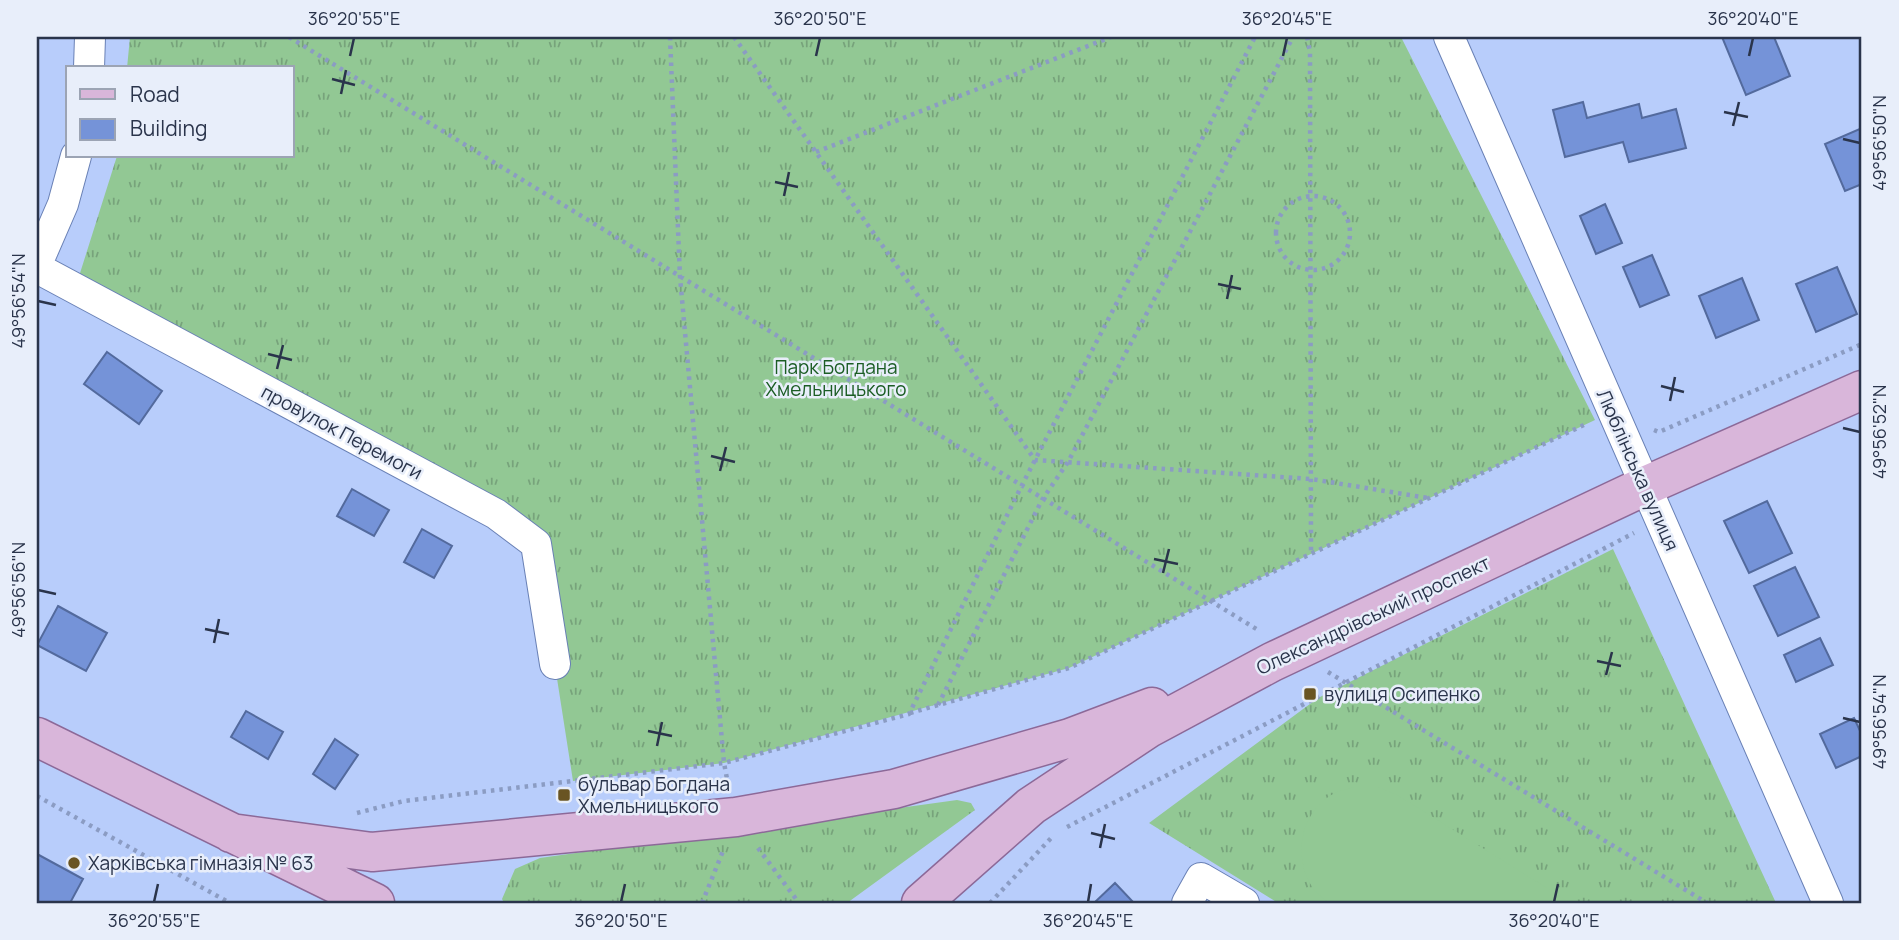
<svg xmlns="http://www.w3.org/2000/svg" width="1899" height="940" viewBox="0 0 1899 940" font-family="Manrope,sans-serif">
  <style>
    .grass { fill: url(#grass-tufts) }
    .pitch { fill: #92c894 }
    .building { fill: #7593d8; stroke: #536a9d; stroke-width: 2 }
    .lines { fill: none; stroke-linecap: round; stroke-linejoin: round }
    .minor-casing { stroke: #6980b5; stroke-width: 32 }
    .major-casing { stroke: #8c6998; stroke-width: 41 }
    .path { stroke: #8b9cc3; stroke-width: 4.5; stroke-dasharray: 3.5 5; stroke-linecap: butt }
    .minor { stroke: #fff; stroke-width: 30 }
    .major { stroke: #d9b6da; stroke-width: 38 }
    .ticks { fill: none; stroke: #2a344b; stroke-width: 2.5 }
    .poi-dot { fill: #695423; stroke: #e8eefa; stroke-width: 2.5 }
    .labels { text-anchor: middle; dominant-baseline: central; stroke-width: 5; stroke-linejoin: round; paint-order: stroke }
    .park-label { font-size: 19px; fill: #1b5d24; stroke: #e8eefa }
    .street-label { font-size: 19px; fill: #2a344b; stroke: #e8eefa }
    .poi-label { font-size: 19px; fill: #2a344b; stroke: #e8eefa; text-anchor: start }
    .neatline { fill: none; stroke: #2a344b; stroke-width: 2.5 }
    .ticks-label { font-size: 18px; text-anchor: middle; fill: #2a344b }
  </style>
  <defs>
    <pattern id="grass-tufts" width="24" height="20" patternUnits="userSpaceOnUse" patternTransform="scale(1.75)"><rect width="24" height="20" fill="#92c894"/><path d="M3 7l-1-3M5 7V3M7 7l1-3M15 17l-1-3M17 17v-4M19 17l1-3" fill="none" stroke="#77a37b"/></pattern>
  </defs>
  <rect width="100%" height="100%" fill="#b8cdfb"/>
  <path class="grass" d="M130 37H1401L1595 420 1069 668 724 763 573 781 536 544 75 289 117 156H292V68H127Z
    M1613 549 1776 903H1278L1149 823 1318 698Z
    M957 800 971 803 975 810 847 903H504L502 899 515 869 540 858Z"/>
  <path class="pitch" d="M1356 787H1378L1399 796 1571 903H1329C1324 899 1317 894 1313 888 1292 857 1300 811 1335 793 1341 790 1349 789 1356 787Z"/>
  <path class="building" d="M1722 37H1774L1790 76 1746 95Z
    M1583 102 1587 118 1639 104 1642 118 1676 109 1686 148 1629 162 1623 142 1565 157 1553 110Z
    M1862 128V184L1845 191 1825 144Z
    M1605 204 1622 243 1596 254 1580 216Z
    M1652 255 1669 295 1640 307 1623 267Z
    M1837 267 1857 314 1816 332 1796 284Z
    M1742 278 1759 320 1716 338 1699 296Z
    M107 352 162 391 139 424 84 384Z
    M352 489 389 510 374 536 337 516Z
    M1767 501 1792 553 1749 573 1724 521Z
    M422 529 452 546 434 578 404 562Z
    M1795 567 1819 617 1778 636 1754 586Z
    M58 606 107 633 86 671 37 645Z
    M1820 638 1833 665 1796 682 1784 655Z
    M246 711 283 732 268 759 231 737Z
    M1854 718 1862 735V756L1836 768 1820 734Z
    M335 739 358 755 335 789 313 774Z
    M37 854 83 879 70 903H37Z
    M1115 883 1134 903H1094Z"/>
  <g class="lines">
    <g class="minor-casing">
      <path id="minor" d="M1449 37 1828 903
        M89 68 90 37
        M37 264 63 204 76 156
        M37 268 496 514 536 544 555 664
        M1187 903 1201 878 1244 903"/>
    </g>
    <g class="major-casing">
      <path id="major" d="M37 737 375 903
        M231 833 372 852 736 817 894 789 1070 738 1152 707
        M921 903 1031 806 1149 728 1272 662 1645 486 1862 390"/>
    </g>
    <path class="path" d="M289 37 1258 630
      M670 37 680 277 724 763 728 784
      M734 37 1035 460 1311 479 1428 498
      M1307 37 1310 52 1311 553
      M816 152 1111 37
      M1276 233a37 37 0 1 1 74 0a37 37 0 1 1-74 0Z
      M1654 430 1659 432 1862 344
      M1328 672 1707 903
      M938 705 1042 500 1068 462 1293 37
      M910 713 1069 668 1586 424
      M37 796 230 903
      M357 813 404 801 724 763 909 714 1021 487 1255 37
      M1067 827 1634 533
      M758 848 799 903
      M702 903 723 851
      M990 903 1054 835"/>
    <use href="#minor" class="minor"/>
    <use href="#major" class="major"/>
  </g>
  <path class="ticks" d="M350 56 354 38M816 56 820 38M1283 56 1287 38M1749 56 1753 38M332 79 355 85M341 94 346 70M1724 112 1748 117M1733 126 1739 102M1843 139 1860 143M775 182 798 187M784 196 789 172M1218 284 1241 289M1227 299 1232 275M38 301 56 305M268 354 292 360M277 369 283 345M1661 386 1684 392M1670 401 1675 377M1843 428 1860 432M711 456 735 462M720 471 726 447M1154 559 1178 564M1163 573 1169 549M38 590 56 594M205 629 229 634M214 643 219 619M1597 661 1621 666M1606 675 1612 652M1843 718 1860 722M648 731 672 736M657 746 662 722M1091 833 1115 839M1100 848 1105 824M154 902 158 884M621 902 625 884M1088 902 1091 884M1554 902 1558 884"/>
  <g class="poi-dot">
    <rect x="1303" y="687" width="14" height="14" rx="3.5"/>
    <rect x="557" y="788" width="14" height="14" rx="3.5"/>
    <circle cx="74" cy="863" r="7"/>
  </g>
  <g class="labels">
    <g class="park-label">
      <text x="836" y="367">Парк Богдана<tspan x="836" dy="22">Хмельницького</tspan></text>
    </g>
    <g class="street-label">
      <text transform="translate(342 432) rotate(28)">провулок Перемоги</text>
      <text transform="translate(1638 470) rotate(66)">Люблінська вулиця</text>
      <text transform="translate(1373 615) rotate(-25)">Олександрівський проспект</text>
    </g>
    <g class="poi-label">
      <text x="1324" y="694">вулиця Осипенко</text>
      <text x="578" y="784">бульвар Богдана<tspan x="578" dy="22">Хмельницького</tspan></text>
      <text x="88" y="863">Харківська гімназія № 63</text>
    </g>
  </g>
  <rect width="1899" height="940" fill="none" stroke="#e8eefa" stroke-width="77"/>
  <rect x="66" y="66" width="228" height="91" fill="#e8eefa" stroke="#9ca4b4" stroke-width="2"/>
  <rect x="80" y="89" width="35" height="10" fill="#d9b6da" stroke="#9ca4b4" stroke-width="2"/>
  <text x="130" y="102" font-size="21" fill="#2a344b">Road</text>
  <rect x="80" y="119" width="35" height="21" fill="#7593d8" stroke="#9ca4b4" stroke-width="2"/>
  <text x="130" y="136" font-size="21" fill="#2a344b">Building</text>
  <rect x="38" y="38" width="1822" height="864" class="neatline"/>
  <g class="ticks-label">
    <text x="354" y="25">36°20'55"E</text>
    <text x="820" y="25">36°20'50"E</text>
    <text x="1287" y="25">36°20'45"E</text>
    <text x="1753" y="25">36°20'40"E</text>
    <text transform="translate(1880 143) rotate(-90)" y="6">49°56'50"N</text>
    <text transform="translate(19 301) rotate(-90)" y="6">49°56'54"N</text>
    <text transform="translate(1880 432) rotate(-90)" y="6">49°56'52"N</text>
    <text transform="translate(19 590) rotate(-90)" y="6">49°56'56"N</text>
    <text transform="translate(1880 722) rotate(-90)" y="6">49°56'54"N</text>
    <text x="154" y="927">36°20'55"E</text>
    <text x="621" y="927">36°20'50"E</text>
    <text x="1088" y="927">36°20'45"E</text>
    <text x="1554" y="927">36°20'40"E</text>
  </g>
</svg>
